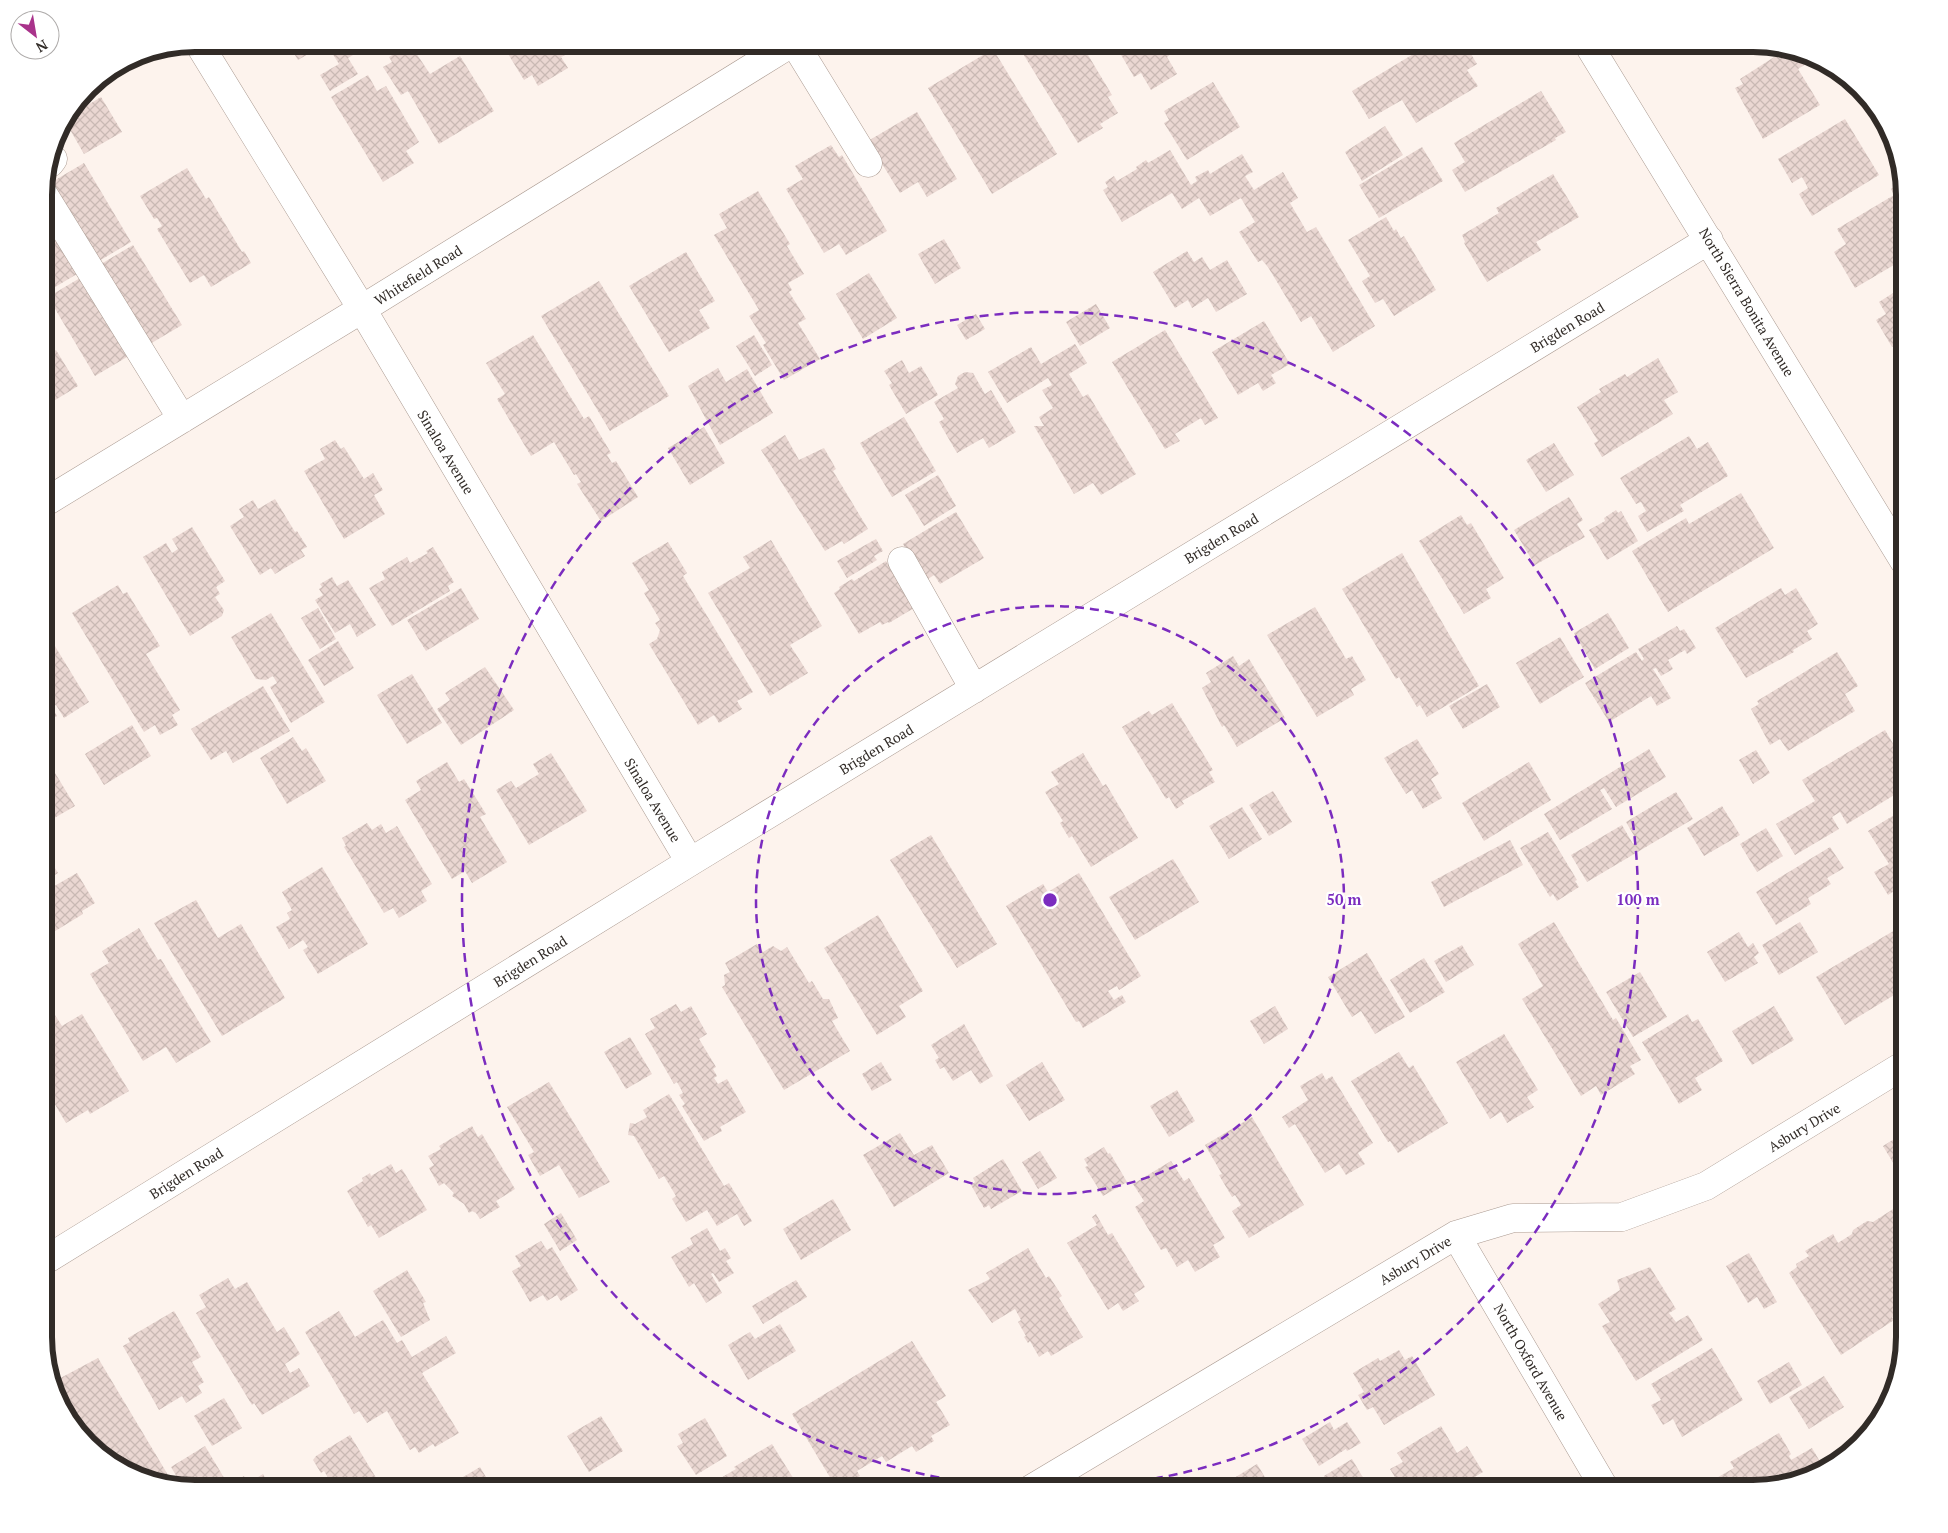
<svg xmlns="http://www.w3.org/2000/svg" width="1948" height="1533" viewBox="0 0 1948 1533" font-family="'PT Serif',serif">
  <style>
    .building { fill: url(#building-cross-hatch) }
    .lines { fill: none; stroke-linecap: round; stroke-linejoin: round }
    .minor-casing { stroke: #ab9b92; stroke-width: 29 }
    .minor { stroke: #fff; stroke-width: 28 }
    .ring { fill: none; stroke: #7b2cbf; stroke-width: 2.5; stroke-dasharray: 9 6 }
    .labels { text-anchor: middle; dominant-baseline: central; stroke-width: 4.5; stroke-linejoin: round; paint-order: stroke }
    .street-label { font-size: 14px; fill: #312b27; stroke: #fff }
    .rim { fill: none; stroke: #312b27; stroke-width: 6 }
    .centre { fill: #7b2cbf; stroke: #fff; stroke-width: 2.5 }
    .ring-label { font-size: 15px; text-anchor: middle; font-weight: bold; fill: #7b2cbf; stroke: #fff; stroke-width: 4.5; stroke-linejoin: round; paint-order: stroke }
  </style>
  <defs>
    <pattern id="building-cross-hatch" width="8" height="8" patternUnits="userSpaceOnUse" patternTransform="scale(1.25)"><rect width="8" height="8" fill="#ead7d2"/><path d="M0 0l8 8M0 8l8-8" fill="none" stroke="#c9b9b4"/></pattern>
  </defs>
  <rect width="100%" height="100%" fill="#fdf3ed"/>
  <path class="building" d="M288 44H325L298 60Z
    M329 44H367L368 46 348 58 358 74 330 91 320 75 339 64 327 45Z
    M410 44 430 74 460 56 494 111 439 144 408 91 401 95 383 67 392 62 389 57Z
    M502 44H563L569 53 561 57 568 68 538 86 532 75 524 80Z
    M1017 44H1087L1089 47 1085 50 1112 95 1108 97 1118 113 1100 124 1103 128 1078 143Z
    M1121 44H1165L1171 54 1167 57 1177 74 1151 90 1141 73 1134 77 1120 53 1125 50Z
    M1207 44H1225L1212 51Z
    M1388 44H1408L1393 53Z
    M1430 44H1452L1455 50 1465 44 1477 64 1467 70 1478 86 1416 123 1402 100 1369 119 1352 91Z
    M1722 44H1737L1726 50Z
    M993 49 1057 154 992 194 928 88Z
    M1785 50 1807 55 1811 61 1798 69 1820 105 1763 139 1735 88 1743 84 1740 79Z
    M368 75 377 91 386 86 419 142 406 151 414 163 383 182 331 97Z
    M1213 82 1240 127 1187 160 1164 123 1169 120 1164 111Z
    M94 83 97 89 84 97H83Z
    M1541 91 1566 132 1555 138 1556 140 1465 192 1452 170 1465 162 1454 143Z
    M101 97 122 132 84 154 65 121 68 117Z
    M917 112 957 179 927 197 918 182 900 193 868 141Z
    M1845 119 1879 175 1812 216 1799 194 1808 188 1802 177 1792 183 1778 159Z
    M1385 126 1403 155 1362 181 1345 152Z
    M831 145 839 157 842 155 887 231 846 255 839 244 824 253 786 189 803 179 795 166Z
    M1422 147 1443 181 1379 218 1359 185Z
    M1170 150 1191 185 1197 181 1195 177 1208 170 1210 174 1242 154 1253 172 1245 176 1254 190 1283 172 1298 198 1290 203 1307 232 1316 227 1375 326 1333 352 1311 316 1301 322 1268 267 1262 260 1258 262 1239 232 1255 222 1241 198 1210 216 1199 198 1182 209 1172 193 1122 222 1103 190 1108 187 1105 182 1114 176 1117 181 1137 169 1136 167 1146 160 1148 163Z
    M84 163 131 242 99 261 52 182Z
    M187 168 206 199 209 197 242 252 244 251 251 263 211 287 204 275 190 283 157 229 162 226 157 218 154 219 140 196Z
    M1553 174 1579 217 1536 242 1541 250 1487 282 1464 243 1465 242 1462 235 1499 213 1496 208Z
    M1901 182 1904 195V259L1855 288 1834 252 1846 244 1837 229 1894 195 1891 189Z
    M758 191 790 244 787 246 804 274 788 283 792 290 789 292 806 319 798 323 820 359 784 380 763 345 766 343 749 316 759 310 714 235 727 228 719 214Z
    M44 214 77 274 45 293 44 292Z
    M1386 217 1394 231 1396 229 1401 238 1404 236 1436 290 1394 316 1383 299 1375 303 1362 281 1370 276 1348 240Z
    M944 239 961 268 935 284 918 254Z
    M133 245 182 325 150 344 101 264Z
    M1187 251 1194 262 1202 257 1210 270 1227 260 1247 294 1216 312 1208 298 1192 308 1188 300 1175 308 1153 272Z
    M686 252 715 301 699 310 710 328 669 352 629 286Z
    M869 273 897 318 863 339 836 294Z
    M80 278 113 333 115 331 122 342 119 344 127 357 95 376 48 297Z
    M599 281 669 396 610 431 541 316Z
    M1904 286V344L1902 341 1892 347 1876 320 1886 314 1879 302Z
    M1096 304 1110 328 1080 346 1066 322Z
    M976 314 985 329 966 340 957 325Z
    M1264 321 1290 364 1271 375 1276 383 1263 391 1258 383 1238 395 1212 352Z
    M1165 330 1218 418 1205 425 1201 418 1175 434 1180 441 1165 449 1112 362Z
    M533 335 584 419 589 416 611 453 607 455 612 463 616 461 638 497 601 521 577 484 581 482 576 474 574 475 554 442 531 456 497 399 505 394 486 363Z
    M754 335 772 365 755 376 736 346Z
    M1075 344 1087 363 1069 374 1083 397 1088 394 1136 474 1101 495 1093 483 1074 494 1034 426H1044L1039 417 1053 408 1042 390 1052 385 1048 378 1007 403 988 372 1031 347 1041 364Z
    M56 350 78 386 44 407V357Z
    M1658 358 1678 392 1664 400 1673 414 1602 457 1594 443 1598 441 1577 407 1601 392 1599 389 1625 374 1627 377Z
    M902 360 909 373 921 366 938 395 906 414 889 385 892 383 884 371Z
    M718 368 726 382 747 369 773 413 720 445 688 386Z
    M965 372 973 373 985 394 991 390 1016 432 989 448 983 438 957 453 939 422 944 419 934 402 958 388 955 384 958 376Z
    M904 417 936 471 892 497 860 443Z
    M704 427 725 463 690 485 668 448Z
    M785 435 799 460 824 448 836 469 833 471 868 529 844 544 842 541 825 551 761 450Z
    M1689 436 1697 449 1708 442 1728 476 1680 505 1684 511 1647 532 1638 516 1646 511 1641 502 1636 504 1620 478Z
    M335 440 341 449 344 447 364 479 373 473 383 490 374 495 385 514 344 539 304 471 325 459 320 449Z
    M1554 443 1574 475 1546 492 1526 460Z
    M938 475 956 506 924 526 905 495Z
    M1741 493 1774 548 1668 612 1632 551 1686 518 1689 524Z
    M1569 497 1583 520 1577 524 1585 537 1535 565 1514 530Z
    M275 499 295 532 297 531 307 547 301 550 305 556 275 574 271 568 260 575 230 526 244 517 239 509 253 500 258 509Z
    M1616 510 1618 513 1621 511 1638 541 1607 560 1589 530 1605 521 1604 518Z
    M956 512 984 558 940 584 934 575 925 581 903 544Z
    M1461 515 1467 525 1471 523 1504 578 1486 589 1491 598 1464 614 1419 541Z
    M192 527 225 581 216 587 220 594 215 597 224 610 222 616 190 636 143 557 166 543 172 553 178 549 172 539Z
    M876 539 883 551 874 556 877 560 847 578 837 561Z
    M771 540 822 626 790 645 808 673 770 696 708 593 750 568 743 557Z
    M668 542 687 573 683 576 753 692 737 701 742 709 719 723 714 715 698 725 649 644 657 639 660 630 655 623 660 620 644 593 649 590 632 563Z
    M433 547 454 582 448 586 450 591 392 626 369 588 385 579 382 572 407 557 410 563 428 553 426 551Z
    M1402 553 1479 686 1427 717 1420 705 1417 707 1399 677 1396 679 1342 589Z
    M886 561 914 608 889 623 888 622 882 625 880 622 859 634 834 593 840 589 839 587 852 579 854 581Z
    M332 577 337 586 348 580 376 625 357 637 350 624 335 633 315 600 323 595 319 589 322 587 320 584Z
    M118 585 123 594 127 592 160 646 146 654 180 710 172 715 178 725 160 735 155 725 144 732 72 613Z
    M461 588 479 619 426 651 407 620Z
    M1781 588 1785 595 1796 588 1818 624 1807 631 1812 639 1793 650 1794 652 1746 678 1715 628Z
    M1315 607 1346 659 1352 656 1366 680 1351 689 1354 695 1317 717 1267 635Z
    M318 608 336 639 320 649 301 618Z
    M271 613 325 702 291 723 270 687 277 683 273 676 266 680 256 679 231 637Z
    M1608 613 1629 648 1595 669 1574 633Z
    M1677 626 1680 631 1684 629 1696 648 1687 654 1685 650 1668 660 1673 669 1661 676 1656 668 1653 669 1671 698 1657 706 1651 696 1609 722 1585 683 1636 652 1642 661 1644 659 1638 649Z
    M1560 637 1584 677 1540 704 1516 663Z
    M50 638 89 702 64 718 56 705 52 707 57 716 44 723V641Z
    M338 641 354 668 324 686 308 660Z
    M1837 652 1858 686 1845 694 1855 711 1788 751 1780 739 1770 745 1751 709 1759 704 1757 701Z
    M1233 656 1239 666 1249 659 1285 718 1237 747 1224 725 1222 727 1202 688 1211 682 1206 673Z
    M485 667 514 710 461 745 437 709 450 700 445 693Z
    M412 674 442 723 407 744 377 695Z
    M1487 684 1500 707 1463 729 1449 706Z
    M263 686 290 731 233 763 226 751 211 760 191 729Z
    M1172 703 1213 770 1209 772 1215 782 1182 801 1184 804 1176 809 1169 797 1166 799 1122 727 1149 711 1152 715Z
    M132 725 151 756 104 785 85 754Z
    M1885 730 1904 762V767L1895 773 1904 789 1847 824 1840 812 1832 817 1839 829 1795 855 1776 824 1815 801 1802 780Z
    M293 737 302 751 306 748 326 781 287 804 260 758Z
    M1417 739 1439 774 1431 779 1442 798 1423 809 1412 790 1406 794 1384 758Z
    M1649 749 1666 777 1616 807 1604 788 1600 790 1612 809 1560 840 1544 814Z
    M1756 750 1770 773 1753 784 1739 760Z
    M551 753 587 811 529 845 496 790 511 781 516 788 539 774 533 764Z
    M1083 753 1103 786 1106 784 1138 838 1091 867 1072 836 1069 838 1060 823 1063 821 1045 792 1059 784 1051 772Z
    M46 758 75 806 44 824V759Z
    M447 762 459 782 464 779 486 814 480 817 507 862 472 883 465 871 452 879 405 800 421 790 416 781Z
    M1529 762 1551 800 1484 841 1462 803Z
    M1273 791 1292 822 1269 836 1249 805Z
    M1676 792 1693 819 1587 882 1571 855 1622 825 1633 844 1637 841 1626 822Z
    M1722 806 1740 835 1704 856 1687 828Z
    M1242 807 1262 839 1229 859 1209 826Z
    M1904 809V885L1888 895 1874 872 1889 864 1868 831Z
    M367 823 372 830 381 824 386 833 397 826 432 884 421 891 427 901 399 918 393 908 384 913 344 847 346 846 342 838Z
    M1766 828 1783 856 1757 872 1740 844Z
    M1548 832 1577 880 1575 881 1579 887 1557 901 1553 894 1550 897 1520 848Z
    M931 835 997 944 957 968 890 860Z
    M1510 840 1523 865 1444 907 1431 882Z
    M1830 847 1844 868 1827 878 1831 884 1808 898 1811 904 1776 925 1756 892Z
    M44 850 58 873 44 882Z
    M1173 859 1199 902 1135 940 1109 897Z
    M322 867 368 944 318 974 303 950 308 947 303 940 289 949 276 927 290 919 287 913 292 910 282 892Z
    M77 873 95 903 82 911 83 914 52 933 44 919V892Z
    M1079 873 1141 976 1119 990 1117 986 1108 991 1114 1000 1122 995 1126 1002 1083 1028 1079 1021 1076 1022 1006 906 1043 884 1048 892Z
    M196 900 218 938 241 924 285 998 222 1036 154 923Z
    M878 915 923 991 899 1006 906 1017 877 1035 824 948Z
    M1554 922 1613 1020 1616 1018 1641 1060 1630 1066 1635 1074 1601 1095 1596 1086 1581 1096 1522 999 1543 986 1518 944Z
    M1800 922 1818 952 1779 975 1762 945Z
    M139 928 158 960 161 959 211 1042 176 1063 166 1047 143 1061 90 974 109 963 102 951Z
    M1895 930 1900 937 1904 934V989L1845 1025 1816 977Z
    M1739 932 1748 947 1753 943 1759 953 1754 957 1758 963 1725 982 1707 952Z
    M757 944 763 952 773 946 781 951 787 947 809 983 812 981 823 999H829L838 1018 832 1021 850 1051 784 1090 722 987 725 985 724 975 730 972 725 963Z
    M1462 945 1474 965 1446 982 1434 961Z
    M1367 953 1405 1017 1375 1034 1361 1011 1352 1017 1328 977Z
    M1424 958 1445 992 1410 1013 1390 980Z
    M1640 972 1667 1017 1633 1037 1606 992Z
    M44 998 62 1026 82 1014 129 1091 90 1114 88 1110 66 1123 44 1086Z
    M676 1004 681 1012 691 1006 707 1034 699 1039 716 1067 713 1069 717 1076 714 1078 718 1084 727 1079 746 1112 720 1127 722 1131 704 1141 682 1106 685 1104 679 1095 683 1093 677 1082 674 1084 645 1034 655 1028 650 1019Z
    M1275 1006 1288 1029 1264 1044 1250 1021Z
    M1774 1006 1794 1040 1752 1065 1732 1031Z
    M1688 1014 1692 1022 1698 1019 1723 1061 1695 1078 1702 1090 1679 1104 1642 1042Z
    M964 1024 993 1076 980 1084 971 1070 953 1081 944 1067 940 1069 935 1060 939 1058 931 1045Z
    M1504 1034 1538 1090 1527 1097 1534 1107 1507 1123 1501 1112 1490 1119 1456 1062Z
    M630 1037 652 1074 626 1089 604 1052Z
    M1399 1052 1409 1068 1413 1065 1448 1123 1398 1153 1390 1141 1388 1142 1351 1081Z
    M881 1062 892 1080 872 1091 862 1074Z
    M1042 1062 1065 1100 1029 1121 1006 1085Z
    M1322 1073 1326 1080 1332 1076 1373 1143 1358 1153 1365 1164 1346 1175 1339 1164 1325 1173 1295 1124 1289 1128 1282 1117 1308 1100 1300 1086Z
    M549 1082 610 1182 579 1198 559 1165 540 1176 528 1155 534 1152 507 1107Z
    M1177 1090 1195 1121 1169 1137 1150 1106Z
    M669 1094 724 1186 729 1183 752 1221 744 1226 737 1214 717 1226 707 1210 686 1222 672 1199 676 1196 664 1176 659 1179 634 1136 628 1135 630 1123 635 1124 647 1117 643 1110Z
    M44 1112 55 1131 44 1138Z
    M1252 1117 1304 1205 1249 1238 1232 1211 1241 1205 1235 1195 1232 1197 1219 1175 1222 1174 1205 1145Z
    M472 1126 478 1137 482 1134 515 1189 496 1201 500 1207 480 1219 476 1213 472 1211 469 1213 464 1204 452 1196 454 1193 444 1183 439 1186 429 1168 434 1165 428 1156 441 1149 439 1146Z
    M900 1133 914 1155 932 1145 949 1173 894 1207 863 1155Z
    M1904 1133V1181L1883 1146Z
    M1104 1147 1108 1154 1110 1153 1127 1182 1103 1196 1085 1167 1088 1166 1084 1159Z
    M1040 1151 1057 1178 1038 1189 1022 1162Z
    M1003 1159 1022 1191 991 1209 989 1205 984 1208 971 1185 975 1182 973 1178Z
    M1171 1161 1184 1181 1189 1178 1225 1238 1213 1245 1220 1257 1195 1272 1188 1260 1177 1267 1166 1248 1161 1250 1135 1207 1144 1201 1133 1184Z
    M391 1164 396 1173 402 1169 427 1210 379 1238 371 1225 368 1227 347 1191 363 1181 362 1178 370 1173 371 1176Z
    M833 1199 851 1230 801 1260 783 1229Z
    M1901 1204 1904 1209V1259L1898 1263 1904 1271 1897 1275 1904 1286V1309L1892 1317 1894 1320 1841 1355 1789 1273 1797 1267 1796 1264 1809 1256 1805 1251 1833 1234 1838 1243 1852 1234 1853 1230 1867 1221 1873 1222Z
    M561 1213 577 1240 560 1251 544 1224Z
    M1096 1214 1108 1235 1112 1233 1145 1287 1134 1294 1139 1301 1123 1311 1118 1303 1108 1310 1067 1243 1097 1225 1092 1217Z
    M707 1228 720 1251 725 1248 731 1258 726 1261 734 1273 719 1282 713 1273 711 1274 722 1293 706 1303 694 1283 689 1287 671 1257 693 1244 690 1238Z
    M541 1241 547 1250 552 1247 578 1290 561 1301 557 1295 547 1301 543 1295 530 1302 512 1271 521 1266 515 1256Z
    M1028 1248 1046 1278 1049 1276 1062 1296 1059 1298 1083 1337 1051 1356 1048 1351 1039 1357 1030 1341 1028 1343 1024 1337 1026 1336 1018 1322 1021 1320 1015 1309 992 1323 968 1290 990 1279 986 1273Z
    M1749 1253 1777 1302 1764 1309 1757 1297 1748 1303 1726 1266Z
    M1650 1267 1676 1309 1669 1313 1676 1322 1688 1315 1703 1340 1636 1381 1602 1326 1610 1322 1598 1304 1620 1290 1617 1280Z
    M407 1270 426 1302 423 1303 430 1320 401 1337 373 1291Z
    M228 1278 235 1289 247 1282 277 1332 284 1327 300 1354 285 1364 290 1373 299 1368 310 1386 262 1415 254 1403 252 1405 196 1313 206 1307 199 1295Z
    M796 1280 807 1297 763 1324 752 1306Z
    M174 1311 201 1357 192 1362 204 1382 198 1386 202 1393 186 1403 182 1396 159 1410 123 1346 130 1342 128 1338Z
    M339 1311 355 1337 383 1320 397 1343 402 1340 412 1357 446 1336 456 1353 422 1373 459 1433 435 1447 433 1444 419 1453 415 1447 410 1450 387 1411 367 1423 359 1411 354 1414 305 1332Z
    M780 1324 796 1351 748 1380 728 1345 750 1332 755 1339Z
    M912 1341 946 1396 936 1402 950 1425 931 1436 934 1441 916 1452 912 1446 886 1462 882 1456 857 1471 860 1476 837 1489 792 1414Z
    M1712 1348 1743 1400 1682 1437 1673 1419 1663 1425 1651 1405 1661 1400 1651 1384Z
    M1399 1350 1405 1360 1412 1356 1435 1395 1384 1425 1373 1407 1367 1410 1358 1395 1364 1392 1353 1373 1378 1358 1380 1361Z
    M98 1358 174 1485 138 1478 96 1452 60 1405 53 1382Z
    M1789 1362 1802 1385 1770 1404 1757 1381Z
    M1824 1376 1844 1407 1809 1429 1789 1397Z
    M224 1398 242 1428 212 1446 194 1416Z
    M601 1416 623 1451 589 1472 567 1436Z
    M705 1418 727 1456 696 1475 677 1446 683 1443 678 1434Z
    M1330 1422 1334 1430 1347 1422 1361 1443 1347 1451 1346 1449 1319 1466 1302 1439Z
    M1441 1426 1457 1453 1467 1446 1483 1472 1455 1489H1402L1390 1469 1403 1462 1397 1453Z
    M1779 1433 1791 1454 1789 1456 1791 1460 1812 1448 1825 1470 1819 1474 1753 1489H1697L1734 1468 1730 1462Z
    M350 1435 378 1481 365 1489H335L324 1471 321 1473 313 1460 316 1456Z
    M772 1444 800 1489H726L719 1479 736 1469 734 1467Z
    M205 1446 226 1481 213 1489 183 1487 171 1467Z
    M1352 1459 1368 1486 1363 1489H1332L1324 1476Z
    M1257 1464 1272 1489H1216Z
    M480 1467 493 1489H443Z
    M263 1474 271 1489H227L226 1487 244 1476 248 1483Z"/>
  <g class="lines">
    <g class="minor-casing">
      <path id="minor" d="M199 44 362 309 690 862
        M795 44 868 163
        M1588 44 1904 561
        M50 163 53 159
        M44 195 182 419
        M44 503 362 309 790 44
        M902 561 974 689
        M1456 1235 1605 1489
        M44 1261 690 862 1709 240
        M1031 1489 1456 1235 1513 1218 1622 1217 1706 1186 1904 1065"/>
    </g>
    <use href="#minor" class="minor"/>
  </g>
  <g class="ring">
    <circle cx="1050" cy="900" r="294"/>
    <circle cx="1050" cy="900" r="588"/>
  </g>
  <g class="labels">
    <g class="street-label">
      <text transform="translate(418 275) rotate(-32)">Whitefield Road</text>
      <text transform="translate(1747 302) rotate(59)">North Sierra Bonita Avenue</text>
      <text transform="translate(1567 327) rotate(-31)">Brigden Road</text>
      <text transform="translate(446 452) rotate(59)">Sinaloa Avenue</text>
      <text transform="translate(1221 538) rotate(-31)">Brigden Road</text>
      <text transform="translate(876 749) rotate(-31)">Brigden Road</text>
      <text transform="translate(653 800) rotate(59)">Sinaloa Avenue</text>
      <text transform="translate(530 961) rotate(-32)">Brigden Road</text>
      <text transform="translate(1804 1127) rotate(-31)">Asbury Drive</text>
      <text transform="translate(186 1173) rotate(-32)">Brigden Road</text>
      <text transform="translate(1415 1260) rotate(-31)">Asbury Drive</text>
      <text transform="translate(1531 1362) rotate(60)">North Oxford Avenue</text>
    </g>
  </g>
  <path d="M0 0H1948V1533H0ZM195 52H1753A143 143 0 0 1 1896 195V1337A143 143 0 0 1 1753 1480H195A143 143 0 0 1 52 1337V195A143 143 0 0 1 195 52Z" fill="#fff" fill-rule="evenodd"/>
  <path class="rim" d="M195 52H1753A143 143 0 0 1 1896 195V1337A143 143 0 0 1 1753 1480H195A143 143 0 0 1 52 1337V195A143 143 0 0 1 195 52Z"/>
  <circle cx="1050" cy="900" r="8" class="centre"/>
  <g class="ring-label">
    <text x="1344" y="905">50 m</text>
    <text x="1638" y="905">100 m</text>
  </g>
  <g transform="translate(35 35) rotate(149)"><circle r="24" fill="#ffffff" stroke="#adaaa9"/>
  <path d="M0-4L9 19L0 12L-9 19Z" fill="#a9338b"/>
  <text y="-8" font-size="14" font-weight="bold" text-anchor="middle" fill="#312b27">N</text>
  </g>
</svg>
